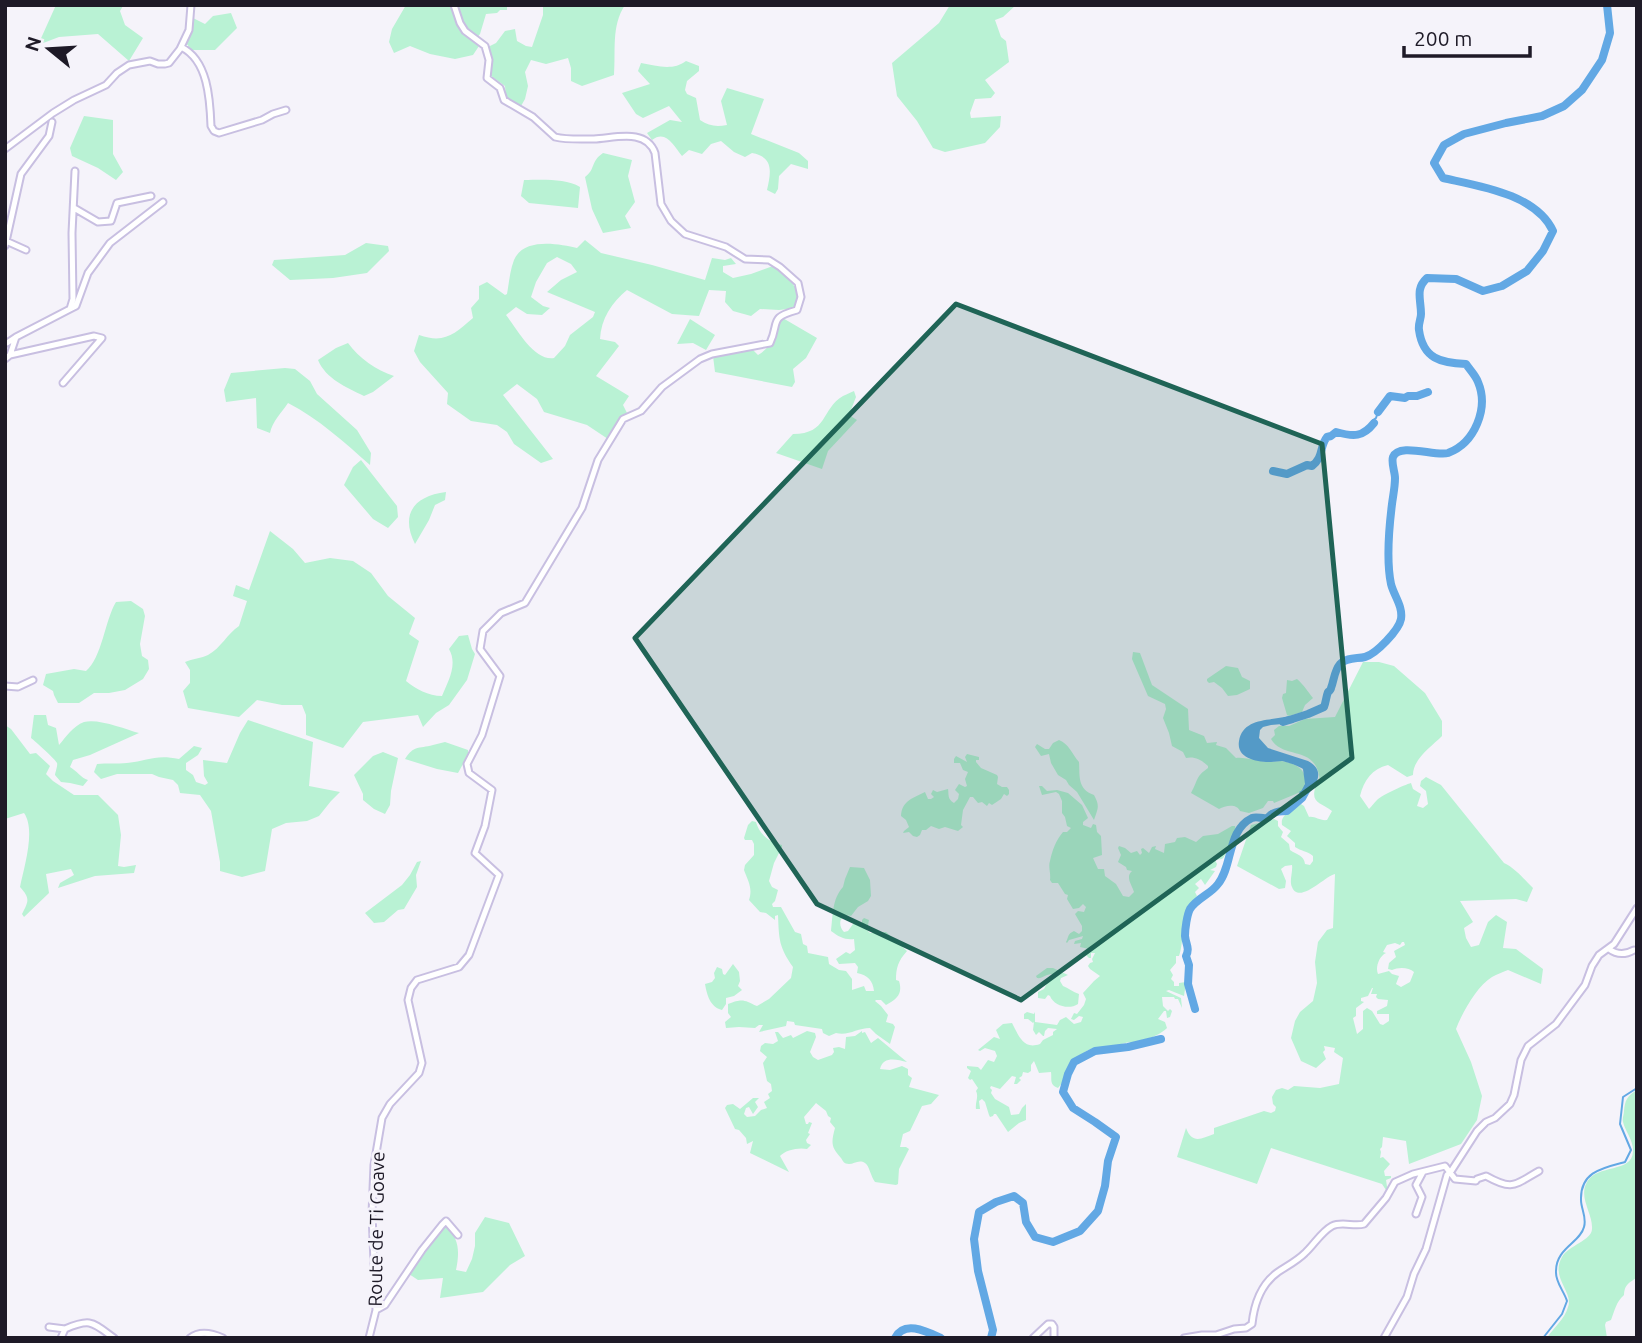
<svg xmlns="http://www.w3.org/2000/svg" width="1642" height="1343" viewBox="0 0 1642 1343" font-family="Ubuntu,sans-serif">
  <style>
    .green { fill: #b9f2d4; fill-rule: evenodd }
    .water { fill: #62a8e4 }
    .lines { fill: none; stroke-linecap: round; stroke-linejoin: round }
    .stream { stroke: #62a8e4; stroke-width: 2 }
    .river { stroke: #62a8e4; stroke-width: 8 }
    .street-casing { stroke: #c8bfe1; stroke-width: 9 }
    .street { stroke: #fff; stroke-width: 5 }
    .marked { fill: #1f6456; fill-opacity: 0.2; stroke: #1f6456; stroke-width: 5; stroke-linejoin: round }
    .labels { text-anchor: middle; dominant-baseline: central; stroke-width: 6; stroke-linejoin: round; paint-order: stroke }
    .street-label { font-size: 19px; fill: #1e1a27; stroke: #f5f3fa }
  </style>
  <rect width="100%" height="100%" fill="#f5f3fa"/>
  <path class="green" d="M56 5 123 6 120 11 125 25 143 38 129 61 98 34 59 37 38 45Z
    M406 5H451L461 31 479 46 473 55 455 59 430 54 410 46 394 53 389 42 392 29Z
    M456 5H507V10H500L497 13 486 14 480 34 477 38 467 29Z
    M543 5H625C611 26 616 51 614 75L582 86 571 81V68L568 58 546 64 531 60 525 72 528 86 525 99 521 106 506 98 505 86 491 76 492 56 488 47 496 43 505 31 515 29 517 41 526 46 532 47 543 15Z
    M950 5H1016L1003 17 995 20 1001 37 1006 41 1009 62 985 80 995 93 991 98 975 99 970 113 971 118 1001 116 1000 127 985 143 945 152 933 148 917 121 897 96 892 63 939 23Z
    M231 13 237 28 215 50H192L185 42 193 18 205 24 213 16Z
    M686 61 699 66V71L687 81 685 90 687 94 696 98 700 120C709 126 716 127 727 125L721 101 727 88 764 99 751 134 799 153 808 161V169L791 164 779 176 778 189 775 194 767 190C771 172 774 157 752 153L745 157 734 152 721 141 711 144 702 154 689 150 682 156C674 146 666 129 652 140L647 133 670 120 682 122 669 106 643 118 636 114 622 93 650 84 638 71 641 63C657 66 673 71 686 61Z
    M84 116 113 120V154L123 172 116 180 98 168 72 156 70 148Z
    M603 153 632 160 628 176 635 202 625 216 631 228 603 233 592 209 585 177C596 169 590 162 603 153Z
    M524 180C541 180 565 178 580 187L578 208 529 203 521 196Z
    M585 240 601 253 652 265 705 280 712 258 725 260 731 258 736 264 723 266V272L733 278 751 274 773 266 788 278 798 291 796 308 779 310 760 309 751 316 733 311 725 302 726 291 709 290 699 316 672 314 627 290C612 302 601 319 600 339L615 342 619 346 596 376 629 396 623 405 627 413 619 419 608 439 587 425 544 412 537 399 517 384 503 395 553 459 541 463 514 444 507 432 497 425 471 421 447 404 448 393 420 362 414 351 419 335C445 344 454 334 473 318L471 308 479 299V286L487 282 505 295 507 294C509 283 510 270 514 260 524 237 559 244 577 248ZM557 257 571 264 577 272 561 280 547 292 595 312 593 317 570 335 565 346 554 358C534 361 517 329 506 315L516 307 527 314 542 315 550 308 543 306 531 297 536 282 547 263Z
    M366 243 388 246 389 251 367 273 333 278 290 280 272 265 274 260 345 255Z
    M781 317 817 338 806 358 793 369 795 382 792 387 715 372 713 356 751 348 758 355C775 345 773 333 781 317Z
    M690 319 715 335 706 350 693 343 677 344Z
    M348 343C359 358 376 370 394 376L373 392 364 396C346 387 326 379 318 360L336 348Z
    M285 368 295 369 310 381 317 394 357 430 371 453 370 465C344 442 319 419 288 403 282 412 272 422 270 433L257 428 256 398 226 402 224 390 231 373Z
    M854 391 856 397 849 415 857 420 828 451 822 469 776 453 793 434C828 434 821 409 843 396 847 394 850 393 854 391Z
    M361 460 397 506 398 517 388 528 373 519 344 485 353 467Z
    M446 492 445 500 435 505 429 520 415 544C400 514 414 496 446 492Z
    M270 531 293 549 305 563 330 558 353 561 371 573 388 596 415 618 409 634 419 641 406 681C416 689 428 696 442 696 448 681 458 665 449 649L459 636 468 635 472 649 475 654 467 680 449 705 436 713 423 727 418 715 363 722 343 748 306 735V715L302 705H282L257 700 239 717 188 708 183 691 190 683V670L185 662C192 659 202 658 208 655 221 648 227 634 239 626L247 601 233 596 236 585 249 590Z
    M131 601 143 609 145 616 140 644 142 656 148 660 149 669 143 679 125 690 109 693H94L79 703H58L54 695 53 691 43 685 46 674 74 669 86 671C102 658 105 620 116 602Z
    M1133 652 1140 653 1152 685 1188 709 1189 730 1204 736 1207 743 1217 742 1216 745 1226 748 1236 758C1247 757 1258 762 1270 762 1273 762 1277 761 1281 761 1299 764 1310 771 1303 791L1274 803 1273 801H1268L1263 808 1249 813 1240 811C1236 803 1225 806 1219 809L1191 793C1198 781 1195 777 1208 768V766C1202 760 1194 756 1186 758L1183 752 1172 746 1169 733 1163 718 1166 709 1165 704 1148 696 1132 659Z
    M1363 662H1379L1394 666 1425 693 1442 721V736C1431 747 1413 759 1413 775L1407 777 1388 765C1372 769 1364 780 1360 796L1369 809C1372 806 1374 803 1377 800 1382 795 1404 785 1411 783L1413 789 1421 794 1417 806 1423 808 1428 804 1426 791 1420 786 1421 781 1426 777 1441 785 1504 863C1515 868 1524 879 1533 888L1527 902 1516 899 1460 901 1473 922 1464 928 1466 938 1471 947 1479 945 1488 922 1496 915 1507 922 1503 948 1516 949 1543 969 1541 984 1508 970C1503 972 1497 974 1492 977 1477 986 1462 1013 1456 1029L1471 1062 1482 1096 1477 1120 1461 1144 1409 1164 1406 1141 1383 1137 1382 1147 1380 1149 1381 1152 1380 1158 1383 1157 1390 1164 1384 1171 1385 1176H1391V1178L1386 1180 1388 1193 1382 1184 1271 1148 1257 1184 1177 1157 1186 1128C1192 1144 1201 1139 1214 1134V1128L1264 1111 1271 1113 1275 1111 1276 1107 1273 1104 1272 1097 1276 1090 1282 1088 1288 1090 1294 1086 1320 1088 1339 1084 1343 1058 1334 1052 1335 1048 1324 1046 1325 1050 1323 1052 1326 1059 1316 1068 1301 1061 1291 1038 1295 1021 1300 1012 1313 1001 1317 983 1315 962 1318 942 1327 930 1333 928 1335 874C1325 876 1299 905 1292 887 1289 881 1293 872 1292 865L1285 866 1281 869 1286 881 1285 888 1279 889 1237 866 1251 825 1274 819 1278 821V826L1283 832 1281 837 1289 844 1290 850C1297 855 1304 855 1305 864L1310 865 1313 861V856C1307 851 1301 851 1295 847V843L1287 836 1291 831 1282 825C1280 814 1293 810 1301 804L1304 806 1309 817C1315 816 1320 821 1327 820L1332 811C1319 801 1309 804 1317 782H1320C1317 743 1284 761 1271 739L1275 735 1274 730 1279 726H1289L1305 719 1335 717ZM1402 942H1404L1405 945 1394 951 1396 957 1389 963 1388 969 1392 970C1398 967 1409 967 1414 972L1410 982 1401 987 1396 984 1399 976 1392 974 1389 971 1378 974C1375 968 1379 956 1386 953L1383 952 1387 945 1395 943 1400 945ZM1372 988H1373L1371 994H1377L1376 997 1378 999 1388 1000 1387 1006 1377 1011V1014H1389V1021L1383 1025 1380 1024 1372 1011 1367 1008 1363 1011V1029L1357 1034 1353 1018 1356 1016V1008L1364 1002 1361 1001V998L1368 996Z
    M1226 666 1238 668 1242 677 1250 681V689L1237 695 1228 696 1222 688 1214 682 1209 683 1207 681V679Z
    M1297 679C1304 685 1308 692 1313 698L1305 705 1302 712 1289 716 1287 715 1282 698 1283 694 1286 693 1287 680 1292 681Z
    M34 715H46L48 725 56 728 59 745C66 737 73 726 84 722 98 718 125 729 139 733L90 755 73 760 70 767C77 771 81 778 88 780L83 786 70 783 61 782 55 775C55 773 58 765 57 763 56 760 35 741 31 738Z
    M248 720 313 742 309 786 340 792 331 801 319 816 307 821 286 823 272 829 265 871 242 877 220 871V862L211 811 200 795 180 793 178 785 173 780 159 777 152 774H117L101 779 94 772 97 764C107 763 117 764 127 763 148 761 155 754 179 759L194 746 202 748 198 755 186 763V770L193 775 196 782 205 785 208 783 204 776 203 760 227 763 240 733Z
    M5 725 11 729 30 754 36 753 50 766 46 774 53 781 74 795H98L118 815 121 835 118 866 124 867 136 865 134 873 95 876 58 888 60 883 74 875 71 869 46 874 49 893 24 917 22 914C29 901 30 898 20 887 24 867 36 830 24 813L5 819Z
    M1059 740C1069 744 1072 754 1079 762 1080 776 1077 789 1094 795 1100 806 1098 808 1094 820L1077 792 1069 785 1066 780 1058 775 1051 763 1049 754 1041 756 1035 747 1037 744 1045 749H1049L1053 743Z
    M445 742 468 750V755L458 773 437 769 405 759C414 745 418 749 433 745 437 744 441 743 445 742Z
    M383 752 398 758 391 791 390 805 385 814 374 809 363 800V794L354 775 373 756Z
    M967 754 979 757V760H976V762L981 768 997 775 998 777 997 784 1002 787H1007L1009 790V794L1007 796 1004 794 1001 799 992 805 989 803 987 806 982 802 978 803 973 797H970L963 810 961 825 963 827 958 831 945 827 939 829 931 826 926 830H922L920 835 917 837 913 836 909 832 903 833 904 831 909 827 906 820 901 816C902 800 914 798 925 792L928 799H931L934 797 931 794 933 790 937 792 948 789C949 794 947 799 954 803L958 799 959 794 955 790 959 784 965 787 967 786 965 779 968 772 963 770 960 763H954V759L956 756 967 762 965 757Z
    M1039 786H1042L1047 791 1057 790 1068 793 1082 805 1088 818 1083 822V825L1091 828 1093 824 1096 825 1097 832 1101 836 1102 855 1093 858 1098 869H1104L1105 876 1116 884 1123 896 1129 897 1134 892C1132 885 1125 877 1132 871L1127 870 1126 867 1118 862 1121 855 1118 848 1119 846 1125 848 1131 853 1137 851 1140 855 1142 853 1141 849 1143 848 1149 853 1152 847 1156 846 1155 849 1164 853 1165 844 1175 842 1177 838 1185 837 1196 842 1203 836 1218 834 1232 826H1235L1236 831 1224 857 1222 859 1215 860 1217 864 1216 867 1210 870 1215 871 1205 885 1201 879 1195 884 1199 888 1195 892 1197 896C1190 906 1185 917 1183 929 1182 939 1182 947 1179 956H1176V963L1170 970 1173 975 1171 979 1174 982V986H1179V983L1186 982 1184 996 1169 990 1166 991 1181 998 1182 1008 1178 999H1175L1174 997H1162L1163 1006 1168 1011 1170 1009 1172 1011 1170 1017 1167 1018 1166 1011H1164L1158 1019 1165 1022 1167 1028C1155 1039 1146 1038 1132 1043L1129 1042 1110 1047H1098L1094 1050 1093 1048C1078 1054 1076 1062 1068 1076L1065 1078V1080L1068 1081 1067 1084 1062 1083 1058 1088C1049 1085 1052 1079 1051 1072L1039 1073 1034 1061 1031 1065V1071L1028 1073 1023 1072 1022 1076 1019 1078 1021 1080 1017 1084H1014L1016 1077 1012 1076 1000 1089 991 1086 990 1088 992 1090 991 1093 995 1099 1009 1107 1011 1115 1019 1114 1022 1108 1026 1104V1120L1019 1123 1008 1132 996 1114H994L993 1116 990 1117 989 1115 985 1102 982 1099 979 1101 980 1109H976C975 1102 979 1097 976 1091L978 1088 972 1079 970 1080 968 1078 971 1071 967 1068V1066L978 1067 981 1070 988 1060 994 1062 997 1056 995 1051 985 1048 980 1051 978 1050 994 1037 1000 1039 996 1030 1003 1024 1012 1023C1019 1036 1023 1050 1040 1044L1043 1040 1053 1035V1032L1057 1029 1048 1028 1045 1031 1044 1036H1043L1039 1032 1036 1035 1033 1030 1034 1022 1033 1023 1028 1019H1024V1014L1027 1012 1034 1014 1035 1012V1022L1057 1025 1060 1020 1066 1017 1074 1024 1081 1022 1083 1017 1079 1016 1074 1020 1071 1019 1074 1013 1077 1014 1084 1005 1086 999 1083 993 1094 981 1100 976 1090 969 1088 966 1090 963 1093 962 1092 959 1095 953H1091V958H1089L1086 955 1089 949 1080 947 1081 943 1074 944 1075 941 1082 939 1083 936 1069 940 1067 943 1066 942C1069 937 1067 934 1074 931L1079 934 1082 931V926L1075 914 1078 911 1084 912 1086 907 1083 904 1079 908 1073 909 1067 899 1068 895 1065 894 1058 883H1052L1050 880C1051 873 1048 867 1050 861 1052 851 1056 840 1063 832H1067L1071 828 1067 826 1065 817 1062 813V801L1059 794 1056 792 1042 795Z
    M752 821 756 822C759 834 770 843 782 845V847L774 863 769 881 772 887 778 890 775 901 772 904 773 907H781L795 932 801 934 803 944 807 946 808 953 828 957 829 964 839 970 846 971 852 979V990L864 986 866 991H874C873 981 868 975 857 973L858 967 855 963 839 964 836 959 846 952 850 954 855 950 854 939C845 940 839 937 831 931 833 915 832 899 843 887L845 879 850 867 864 868 870 880 871 896 868 901 858 907 851 916C840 913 837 925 844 932L848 931 853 924 862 923V920L864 918 869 920 867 930 870 933 886 932 907 951C898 961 896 968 896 980L899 981C903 994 897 999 886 1005L881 1000H876L875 1001 881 1006 888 1015 886 1022 893 1024 895 1027 890 1044 876 1034 870 1028C857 1028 849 1036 836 1033L829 1036 823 1033 822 1029 795 1025 794 1022 787 1021 786 1026 759 1032 763 1025H759L755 1028 739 1027 726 1028 725 1022 731 1017 728 1013V1004C743 998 744 1000 757 1006L769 999 791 978 793 967C779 947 779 940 778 915L775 916V920L766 913 760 912 749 900C753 888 748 881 744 870L745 865 754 855V844L752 840H745L744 838 748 825Z
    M421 861 416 875 417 887 404 909 398 910 384 922 374 923 365 913 402 885 410 875 417 862Z
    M733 964 739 972 740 981 738 986 742 990 734 996 726 998V1004L722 1010C710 1007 707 995 705 984L712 982 715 978 714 973 717 967 722 969 723 974 725 975Z
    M1047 968H1053L1068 975 1061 978 1060 981 1063 986C1068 988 1073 992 1079 994L1078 1004C1069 1010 1054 1006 1050 996L1048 995 1045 999 1038 998V992L1044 989 1052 974C1046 974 1042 979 1037 978L1036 976Z
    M807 1031 815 1033 816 1037 810 1052 813 1057 818 1060 832 1055 834 1052 833 1048 839 1047 845 1049 846 1037 855 1036 862 1031V1033L865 1032 871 1043 878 1038 907 1062C896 1059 883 1056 880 1069L890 1070 902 1066 908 1069V1075L912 1078 909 1087 939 1095 931 1104 922 1106 910 1131 903 1134 900 1147H906L909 1149 899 1169 898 1184 896 1185 875 1182C871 1177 869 1165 865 1163 859 1159 854 1164 849 1164 844 1164 843 1161 841 1158 831 1147 831 1143 835 1128L830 1122 831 1118 828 1116 826 1111 816 1103 804 1117 806 1124H808L809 1122 812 1123 808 1133 810 1134 806 1140 807 1143 811 1145 807 1149C799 1147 785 1150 780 1156L789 1172 750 1153 753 1141 747 1144 746 1138 739 1130 735 1129 725 1108 727 1105 733 1104 740 1109 753 1098H759L755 1102 758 1107 753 1114 749 1107 746 1108 744 1114 747 1117 755 1116 761 1110 767 1108 764 1102 770 1098 768 1094 772 1091 771 1084 767 1081 763 1063 767 1057 760 1051 761 1046 765 1043 773 1044 778 1041 775 1032H778L783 1038 791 1035 793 1038Z
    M1637 1090V1277C1629 1284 1625 1283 1624 1295 1616 1302 1615 1310 1611 1320L1606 1322 1605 1325 1607 1338H1547C1553 1328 1565 1319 1568 1307 1574 1292 1550 1278 1562 1257 1568 1246 1592 1240 1592 1229 1593 1213 1578 1198 1587 1182 1597 1164 1632 1173 1633 1152 1634 1141 1625 1131 1623 1122 1622 1118 1624 1115 1624 1111 1625 1100 1627 1096 1637 1090Z
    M485 1217 509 1223 525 1256 510 1265 483 1292 440 1298 443 1278 418 1280 409 1274 426 1247 445 1224C459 1239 460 1250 456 1270L466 1272 472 1259 475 1246V1233Z"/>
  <path class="water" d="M1289 716 1294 723 1271 725 1263 727 1260 730 1259 738 1268 748 1308 761C1327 771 1316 787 1304 798L1299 792 1303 790 1305 784 1303 769C1299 766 1287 762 1282 761 1279 761 1275 762 1271 762 1258 762 1236 759 1239 741 1243 717 1271 721 1289 716Z"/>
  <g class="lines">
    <path class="stream" d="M1374 423 1372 421 1376 418 1378 412
      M1543 1338 1562 1314 1567 1301C1564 1291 1555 1282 1556 1271 1556 1248 1580 1243 1584 1227 1587 1217 1581 1209 1581 1200 1580 1172 1602 1168 1625 1162L1631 1150 1620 1124 1623 1097 1637 1088"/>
    <path class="river" d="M1378 412 1390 396 1405 398 1408 396H1417L1428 392
      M1273 471 1287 474 1307 465 1312 466C1324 457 1319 447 1327 437L1331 436 1336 432C1354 437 1363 437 1374 423
      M1283 722 1308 714 1324 707C1326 702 1326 697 1328 692 1329 691 1331 690 1331 688 1334 681 1334 671 1340 664 1347 657 1357 659 1365 657 1376 654 1399 630 1401 619 1403 606 1394 596 1391 584 1386 560 1389 528 1392 504 1393 496 1395 487 1395 478 1395 472 1391 463 1393 457 1399 442 1436 457 1448 453 1475 443 1489 408 1478 382 1476 376 1470 370 1466 364 1441 363 1423 359 1419 330 1418 324 1421 319 1421 314 1421 299 1415 289 1427 278L1456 279 1483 291 1502 286 1527 271 1543 251 1553 231C1536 194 1479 186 1443 178L1434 163 1444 145 1464 134 1506 123 1542 116 1564 106 1582 90 1602 60 1610 33 1607 5
      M1195 1009 1188 984 1189 965 1186 956C1190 948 1186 945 1185 936 1185 929 1187 915 1190 909 1197 898 1211 894 1218 884 1233 866 1227 830 1252 818 1257 816 1262 819 1267 818 1269 817 1270 815 1272 814 1277 811 1281 811 1287 811L1302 798 1308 787
      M895 1338C904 1320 926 1331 941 1338
      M991 1338 993 1330 978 1271 974 1239 979 1212 996 1202 1014 1196 1023 1203 1026 1222 1035 1237 1053 1242 1080 1231 1098 1211 1105 1186 1108 1161 1116 1137 1095 1122 1073 1108 1063 1092 1068 1074 1074 1062 1095 1051 1128 1047 1161 1039"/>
    <g class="street-casing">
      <path id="street" d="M181 47C208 60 210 99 211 126L214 131 219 133 262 120 273 114 286 110
        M5 149 53 113 74 100 106 85 117 73 129 65 150 61 158 64H165L169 63 180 49 189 30 191 5
        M74 208 98 222 111 221 117 203 151 196
        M6 241 26 250
        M5 246 21 174 49 136 52 122
        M70 309 76 306 88 273 110 243 163 202
        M5 342 7 343 16 337
        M10 355 16 337 70 309 73 299 72 233 75 171
        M5 359 10 355 94 336 102 338 63 383
        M5 686 18 687 33 680
        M1609 949C1617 955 1625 955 1634 950
        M1450 1173 1477 1131 1486 1122 1495 1118 1510 1104 1514 1095 1521 1060 1528 1046 1556 1024 1585 985 1592 966 1599 955 1614 944 1637 908
        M1416 1214 1422 1197 1416 1185 1423 1172
        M376 1310 385 1305 422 1250 442 1225 446 1221 458 1235
        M49 1327 65 1329
        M61 1338 65 1329C91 1318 92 1322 114 1338
        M190 1338C200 1330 212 1333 223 1338
        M369 1338 376 1310 372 1214 374 1165 382 1118 390 1104 419 1073 422 1063 408 1000 411 988 417 980 459 967 469 955 499 875 475 853 485 826 492 790 469 773 467 764 482 735 500 676 480 649 483 631 501 613 525 603 582 508 598 460 623 419 641 411 662 387 700 359 712 354 770 343C780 322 768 318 797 310L801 297 798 283 780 267 769 260 745 259 726 247 685 234 671 221 661 204 655 153C646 128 615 138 594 139 582 139 567 140 555 137L533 117 504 100 500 88 487 78 489 60 485 46 465 31 460 23 454 5
        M1033 1338 1048 1324H1052L1054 1327V1338
        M1184 1338 1202 1335H1216L1234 1329 1246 1328 1252 1324C1254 1305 1261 1284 1278 1272 1287 1266 1297 1261 1305 1253 1314 1245 1321 1232 1332 1226 1342 1221 1354 1227 1364 1224L1386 1198 1395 1182 1413 1174 1445 1166 1455 1179 1476 1181 1477 1179 1486 1176C1513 1191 1514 1185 1539 1171
        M1384 1338 1407 1297 1414 1274 1426 1249 1447 1175 1449 1173"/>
    </g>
    <use href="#street" class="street"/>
  </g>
  <path class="marked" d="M956 304 1322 444 1352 758 1021 1000 817 904 635 638Z"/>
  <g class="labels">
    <g class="street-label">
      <text transform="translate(376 1229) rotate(-89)">Route de Ti Goave</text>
    </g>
  </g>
  <rect width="1642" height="1343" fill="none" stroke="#1e1a27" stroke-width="14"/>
  <g transform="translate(49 49) rotate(288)" stroke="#f5f3fa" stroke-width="5" paint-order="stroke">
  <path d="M0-5L12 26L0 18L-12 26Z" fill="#1e1a27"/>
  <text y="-10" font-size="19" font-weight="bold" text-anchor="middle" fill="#1e1a27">N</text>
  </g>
  <path d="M1404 46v10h126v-10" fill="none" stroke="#1e1a27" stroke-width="3.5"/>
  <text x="1414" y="46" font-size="21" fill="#1e1a27" stroke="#f5f3fa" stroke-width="5" paint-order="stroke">200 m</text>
</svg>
